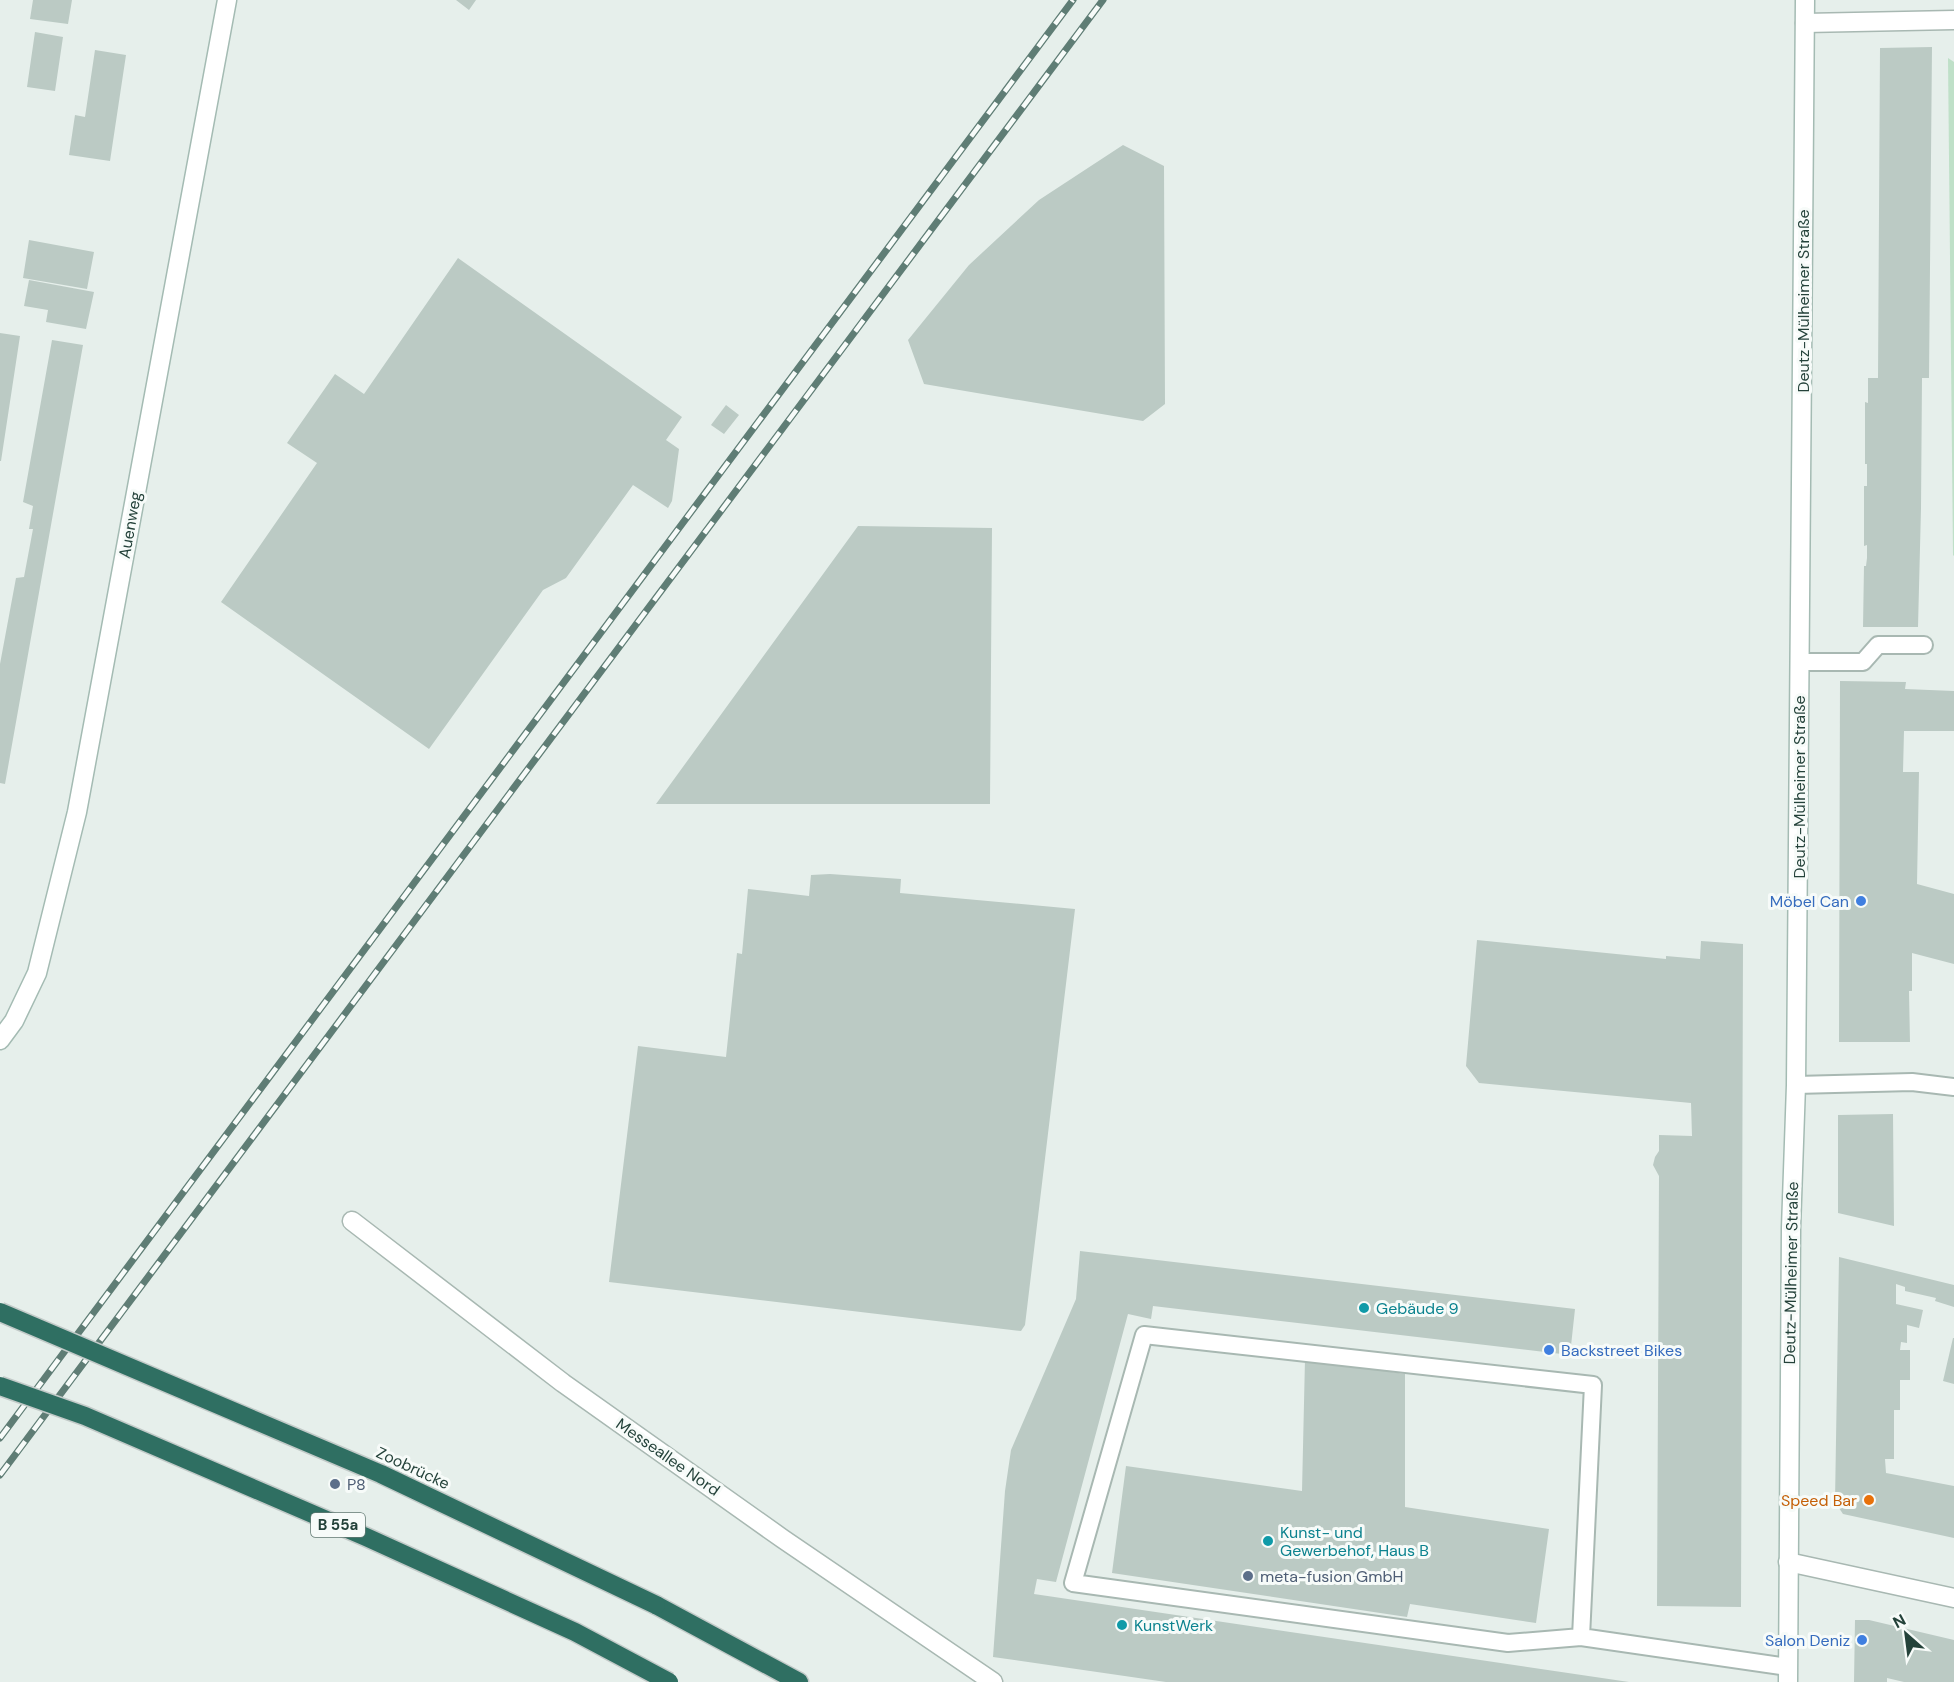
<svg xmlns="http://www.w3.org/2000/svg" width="1954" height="1682" viewBox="0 0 1954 1682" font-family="'DM Sans',sans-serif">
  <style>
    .green { fill: #bfe0c8 }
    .building { fill: #bbcac4 }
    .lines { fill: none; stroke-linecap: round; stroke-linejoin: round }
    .lane-casing { stroke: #a8b8b2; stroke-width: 20 }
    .street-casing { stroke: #a8b8b2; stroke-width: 21 }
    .secondary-casing { stroke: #a4bbb3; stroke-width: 21 }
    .highway-casing { stroke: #c2cac8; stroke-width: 21 }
    .lane { stroke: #fff; stroke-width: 16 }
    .street { stroke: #fff; stroke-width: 18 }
    .secondary { stroke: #fff; stroke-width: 18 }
    .highway { stroke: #2f6f62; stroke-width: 18 }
    .rail-casing { stroke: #5f7d75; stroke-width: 7 }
    .rail { stroke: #f7fbf9; stroke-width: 4.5; stroke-dasharray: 14; stroke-linecap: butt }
    .highway-bridge-casing { stroke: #c2cac8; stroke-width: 21; stroke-linecap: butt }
    .highway-bridge { stroke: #2f6f62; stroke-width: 18 }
    .shop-dot { fill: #3f7fe0; stroke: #f7fbf9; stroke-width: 2 }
    .culture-dot { fill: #0f9aa8; stroke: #f7fbf9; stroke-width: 2 }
    .service-dot { fill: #5c6f8a; stroke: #f7fbf9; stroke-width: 2 }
    .food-dot { fill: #e8710a; stroke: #f7fbf9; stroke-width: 2 }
    .labels { text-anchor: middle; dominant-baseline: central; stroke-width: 6; stroke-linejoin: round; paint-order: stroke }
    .shield { fill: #f7fbf9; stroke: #637a73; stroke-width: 1.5 }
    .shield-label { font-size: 15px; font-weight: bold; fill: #24423a }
    .street-label { font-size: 16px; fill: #24423a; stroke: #f7fbf9 }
    .shop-label { font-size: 16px; fill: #366cbe; stroke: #f7fbf9; text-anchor: end }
    .culture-label { font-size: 16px; fill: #0d838f; stroke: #f7fbf9; text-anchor: start }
    .service-label { font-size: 16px; fill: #4e5e75; stroke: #f7fbf9; text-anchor: start }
    .food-label { font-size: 16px; fill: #c56008; stroke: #f7fbf9; text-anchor: end }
  </style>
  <rect width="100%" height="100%" fill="#e6efeb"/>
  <path class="green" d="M1948 58 1954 62V556L1953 555Z"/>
  <path class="building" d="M33 0H72L68 24 30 19Z
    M456 0H476L469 10Z
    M35 32 63 37 55 91 27 87Z
    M1932 47 1929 378H1922L1921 508 1918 627H1863L1864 566H1866L1867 558V545L1864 546V486H1867V464H1865V402L1868 403V378H1878L1880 48Z
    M95 50 126 55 110 161 69 155 75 115 85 117Z
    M1123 145 1164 166 1165 404 1143 421 924 384 908 340 969 265 1039 200Z
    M29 240 94 252 87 289 23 278Z
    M458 258 682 417 666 440 679 449 672 501 668 508 633 485 566 578 543 590 429 749 221 602 317 463 287 443 335 374 364 394Z
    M29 280 94 292 86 329 46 322 48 310 24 306Z
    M0 333 20 336 1 461H0Z
    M52 340 83 345 5 784 0 783V664L16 578 24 577 33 529H29L33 506 23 502Z
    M726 405 739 415 724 434 711 425Z
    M858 526 992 528 990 804H656Z
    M1840 681 1906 682 1905 689 1954 691V731H1904L1903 772H1919L1917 884 1954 894V964L1912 953V991H1909L1910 1042H1839Z
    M830 874 901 879 900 893 1075 909 1025 1325 1021 1331 609 1282 638 1046 726 1057 737 953 742 954 748 889 809 896 811 875Z
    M1477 940 1666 959V956L1700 959 1701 941 1743 944 1741 1607 1657 1606 1659 1176 1653 1165 1655 1157 1659 1151V1135L1692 1136 1691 1103 1479 1083 1466 1066Z
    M1893 1114 1894 1226 1838 1213V1115Z
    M1080 1251 1575 1309 1570 1355 1153 1306 1151 1319 1128 1314 1056 1582 1037 1579 1034 1594 1629 1682H1166L993 1657 1005 1491 1011 1450 1076 1299Z
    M1839 1257 1954 1285V1307L1935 1301 1936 1298 1905 1291V1287L1896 1284V1304L1923 1310 1919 1328 1907 1325V1343L1901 1342 1900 1350H1910V1380H1900V1410H1894V1459H1885L1886 1473 1954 1486V1538L1843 1514 1835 1502Z
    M1953 1338H1954V1384L1943 1381Z
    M1305 1359 1405 1374V1507L1549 1529 1536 1623 1410 1604 1407 1617 1112 1573 1126 1466 1302 1491Z
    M1855 1620H1869L1954 1640V1682H1904L1887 1678V1682H1854Z"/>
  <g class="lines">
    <g class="lane-casing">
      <path id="lane" d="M1800 662H1863L1878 645H1924
        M1796 1085 1912 1082 1954 1087
        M1581 1637 1593 1385 1144 1335 1073 1583 1508 1643 1581 1637 1788 1667"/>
    </g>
    <g class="street-casing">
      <path id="street" d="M1805 23 1954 20
        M352 1221 563 1383 783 1539 993 1682
        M1788 1562 1954 1598"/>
    </g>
    <g class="secondary-casing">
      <path id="secondary" d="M0 1040 14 1021 37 973 77 812 227 0
        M1788 1682 1791 1228 1796 1085 1805 0"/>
    </g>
    <g class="highway-casing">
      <path id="highway" d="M656 1605 799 1682"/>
    </g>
    <use href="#lane" class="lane"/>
    <use href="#street" class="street"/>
    <use href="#secondary" class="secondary"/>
    <use href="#highway" class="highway"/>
    <g class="rail-casing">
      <path id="rail" d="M0 1438 1073 0
        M0 1475 1103 0"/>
    </g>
    <use href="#rail" class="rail"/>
    <g class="highway-bridge-casing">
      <path id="highway-bridge" d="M0 1312 381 1474 656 1605
        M0 1386 85 1416 366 1537 575 1632 669 1682"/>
    </g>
    <use href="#highway-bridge" class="highway-bridge"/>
  </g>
  <g class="shop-dot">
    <circle cx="1861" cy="901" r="6"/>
    <circle cx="1549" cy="1350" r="6"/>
    <circle cx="1862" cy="1640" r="6"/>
  </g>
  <g class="culture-dot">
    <circle cx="1364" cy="1308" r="6"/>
    <circle cx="1268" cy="1541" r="6"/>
    <circle cx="1122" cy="1625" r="6"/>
  </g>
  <g class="service-dot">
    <circle cx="335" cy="1484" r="6"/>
    <circle cx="1248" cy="1576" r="6"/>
  </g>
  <circle class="food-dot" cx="1869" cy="1500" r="6"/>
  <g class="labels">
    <rect class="shield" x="311" y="1513" width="54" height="24" rx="4.5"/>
    <g class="shield-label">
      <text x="338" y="1525">B 55a</text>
    </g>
    <g class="street-label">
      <text transform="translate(1803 301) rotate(-90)">Deutz-Mülheimer Straße</text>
      <text transform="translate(130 525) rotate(-80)">Auenweg</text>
      <text transform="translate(1799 787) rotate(-90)">Deutz-Mülheimer Straße</text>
      <text transform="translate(1791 1273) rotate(-89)">Deutz-Mülheimer Straße</text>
      <text transform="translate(668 1457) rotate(35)">Messeallee Nord</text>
      <text transform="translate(413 1468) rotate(25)">Zoobrücke</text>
    </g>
    <g class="shop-label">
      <text x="1849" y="901">Möbel Can</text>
      <text x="1561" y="1350" text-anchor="start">Backstreet Bikes</text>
      <text x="1850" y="1640">Salon Deniz</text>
    </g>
    <g class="culture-label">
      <text x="1376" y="1308">Gebäude 9</text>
      <text x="1280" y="1532">Kunst- und<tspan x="1280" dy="18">Gewerbehof, Haus B</tspan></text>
      <text x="1134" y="1625">KunstWerk</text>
    </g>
    <g class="service-label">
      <text x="347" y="1484">P8</text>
      <text x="1260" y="1576">meta-fusion GmbH</text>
    </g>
    <g class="food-label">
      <text x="1857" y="1500">Speed Bar</text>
    </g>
  </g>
  <g transform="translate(1906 1634) rotate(332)" stroke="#f7fbf9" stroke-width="4.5" paint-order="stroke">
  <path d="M0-4.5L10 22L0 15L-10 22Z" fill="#24423a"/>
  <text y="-9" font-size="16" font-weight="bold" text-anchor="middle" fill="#24423a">N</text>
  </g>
</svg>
